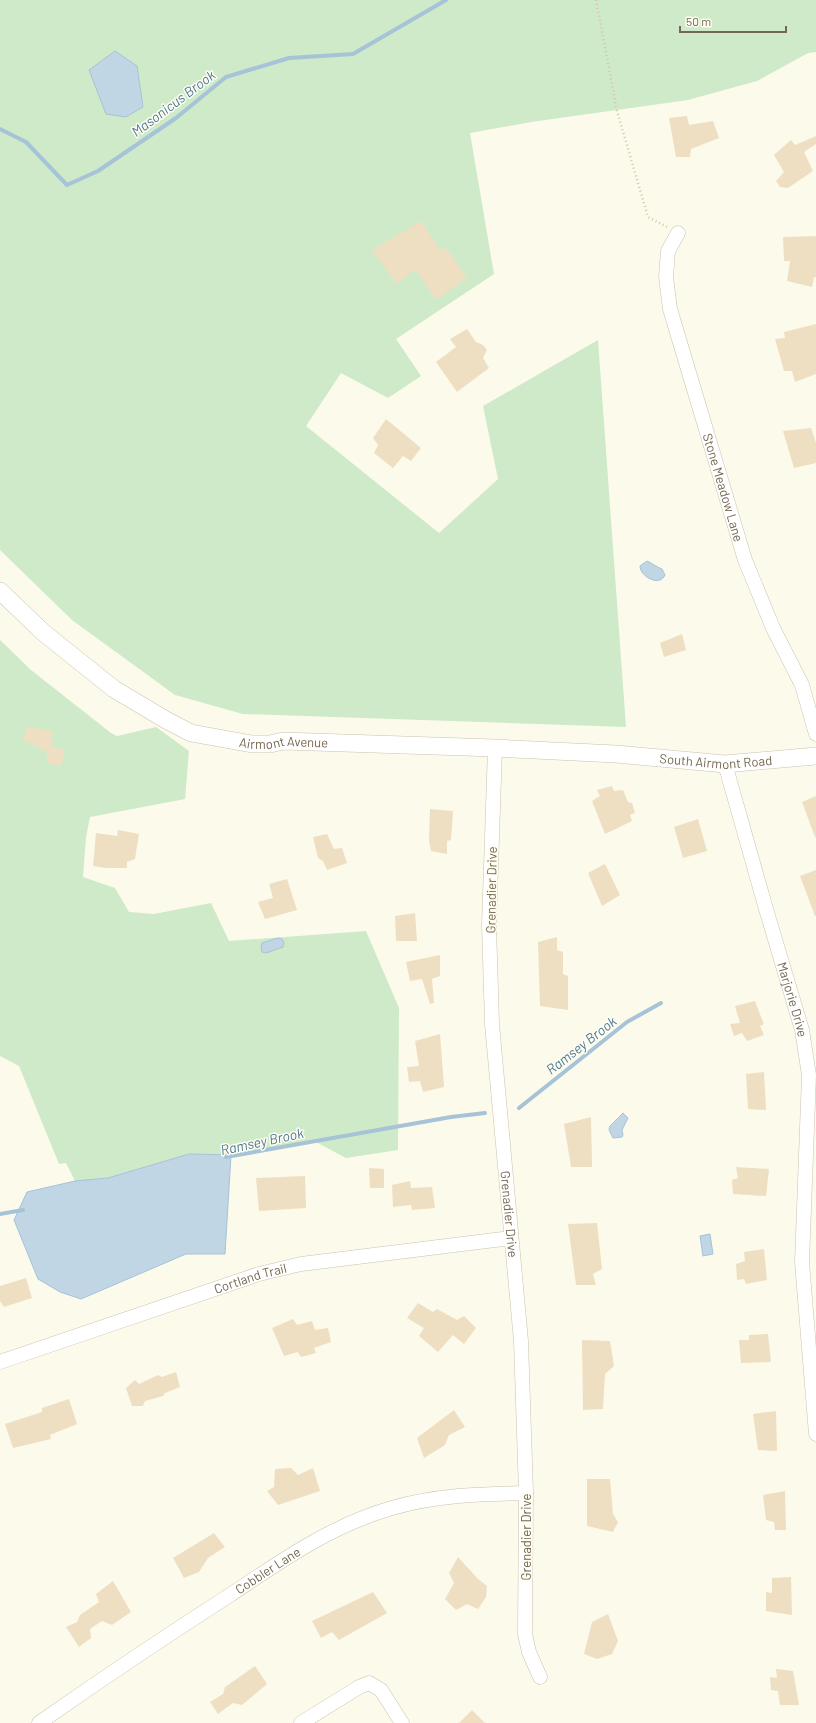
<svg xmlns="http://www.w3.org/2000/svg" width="816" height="1723" viewBox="0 0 816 1723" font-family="Barlow,sans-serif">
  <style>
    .green { fill: #ceeac9 }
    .water { fill: #c0d6e5; stroke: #a6c3d7 }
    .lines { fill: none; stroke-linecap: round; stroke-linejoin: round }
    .stream { stroke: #a6c3d7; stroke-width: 4 }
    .building { fill: #eedfc2 }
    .minor-casing { stroke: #ccc2ae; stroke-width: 15 }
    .tertiary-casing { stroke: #ccc2ae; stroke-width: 18 }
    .path { stroke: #d6c5a6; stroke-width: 2.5; stroke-dasharray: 1 3; stroke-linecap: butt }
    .minor { stroke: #fff; stroke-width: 14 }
    .tertiary { stroke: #fff; stroke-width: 17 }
    .labels { text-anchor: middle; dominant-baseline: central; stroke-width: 3; stroke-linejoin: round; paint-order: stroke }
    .street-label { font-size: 13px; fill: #76674f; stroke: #fefdf2 }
    .water-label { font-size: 14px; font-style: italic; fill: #507996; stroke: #fefdf2 }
  </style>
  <rect width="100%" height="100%" fill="#fcfaeb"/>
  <path class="green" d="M0 0H816V52L808 53 757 81 688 100 531 122 470 133 494 274 396 339 421 376 388 398 341 373 306 426 439 533 498 479 483 406 598 340 626 727 243 714 175 695 72 620 0 550Z
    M0 640 31 670 111 733 117 736 156 727 189 751 185 799 90 817 86 837 83 877 115 888 129 912 154 914 211 903 229 941 366 931 399 1008 398 1150 346 1158 314 1141 231 1155 189 1154 108 1178 75 1181 66 1163 59 1164 19 1066 0 1056Z"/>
  <path class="water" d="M115 51 137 66 143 107 126 117 106 114 89 70Z
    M647 561C652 563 656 567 662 569L665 575C660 587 640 577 640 566Z
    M278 938 282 939 284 943 283 947 266 953 262 952 261 947 262 943Z
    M623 1113 628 1118 622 1130 623 1135 622 1137 613 1138 609 1130 610 1126Z
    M189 1154 231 1155 225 1254H186L81 1299 60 1292 38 1279 14 1220 27 1192 75 1181 108 1178Z
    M710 1234 713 1254 703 1256 700 1236Z"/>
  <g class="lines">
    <path class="stream" d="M0 129 26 142 67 185 98 171 176 118 226 77 289 58 353 54 446 0
      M519 1108 627 1022 661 1003
      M226 1157 451 1117 485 1113
      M0 1214 23 1210"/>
  </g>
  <path class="building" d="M687 116 689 125 713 121 719 138 691 149 690 157H676L669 118Z
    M816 136V144L804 152 813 171 788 188 780 187 776 181 784 172 774 155 791 140 795 145Z
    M421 221 440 250 447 248 467 278 436 300 415 269 397 284 372 250Z
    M816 236V277H814L812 287 787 281 790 261H784L783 237Z
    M816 324V374L795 382 792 371H784L775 339 785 338 784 332Z
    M467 329 476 342 483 345 487 350 483 358 489 368 457 392 436 362 456 347 450 339Z
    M386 419 421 448 411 461 403 456 393 468 374 453 378 445 373 438Z
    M811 428 816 443V463L794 468 783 431Z
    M682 634 686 650 664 657 660 643Z
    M27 727 53 731 51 746 65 751 61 766 48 763 46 751 23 740Z
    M612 786 614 791 623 790 628 802 632 803 635 813 630 815 632 821 605 834 592 801 600 796 597 790Z
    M816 796V837H815L802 802Z
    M430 809 453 811 451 840 447 841V854L431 851 429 840Z
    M698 819 707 851 683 858 674 827Z
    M118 830 139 834 135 859 127 862V868H106L93 866 96 833 117 836Z
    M327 834 334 849 342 848 347 863 327 870 323 861 318 858 313 837Z
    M605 864 620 895 602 906 588 873Z
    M816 870V916H815L800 876Z
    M287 879 297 910 265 919 258 902 273 898 269 884Z
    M415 913 417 941H396L395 916Z
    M557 937V950L563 952V974L568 976V1010L540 1006 538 942Z
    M440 955V976L432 979 434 1003 430 1004 422 979 410 981 406 962Z
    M755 1001 763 1022 764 1024 760 1026 764 1035 747 1041 742 1033 734 1036 730 1024 740 1023 735 1006Z
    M440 1034 444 1087 423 1092 420 1081 409 1082 407 1067 419 1066 415 1041Z
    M764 1072 766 1110 748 1109 746 1074Z
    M591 1117 592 1167H571L564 1124Z
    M736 1167 769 1169 766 1196 733 1194 732 1180 738 1178Z
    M369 1168 384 1169V1188H370Z
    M305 1176 306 1208 259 1211 256 1178Z
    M410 1181 411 1188 432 1187 435 1208 412 1210 411 1205 393 1207 392 1185Z
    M597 1223 602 1269 593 1274 596 1285H576L568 1224Z
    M764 1249 767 1280 746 1284 744 1279 737 1280 736 1264 745 1261 744 1252Z
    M26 1278 32 1298 4 1307 0 1301V1286Z
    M418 1303 433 1312 437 1309 457 1320 464 1316 476 1328 464 1344 453 1335 438 1352 419 1336 424 1328 407 1318Z
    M293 1319 297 1325 312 1321 315 1330 328 1328 331 1342 314 1348 316 1353 301 1357 298 1352 284 1356 272 1328Z
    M768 1334 771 1362 741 1363 739 1340H749V1335Z
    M582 1340 610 1341 614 1366 605 1374 603 1409 583 1410Z
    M176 1372 180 1387 165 1393 163 1396 145 1401 143 1406H132L126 1388 135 1380 139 1384 158 1375 162 1377Z
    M69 1399 77 1424 50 1435 51 1439 13 1448 5 1424 42 1412V1408Z
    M454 1410 465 1427 449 1435 445 1445 424 1458 417 1438Z
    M776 1411 777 1451 758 1450 753 1414Z
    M291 1468 298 1475 313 1468 320 1491 278 1505 267 1491 274 1487 275 1469Z
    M587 1479H610L613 1514 618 1522 613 1532 587 1526Z
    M785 1491 786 1530H775L774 1522 766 1520 763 1495Z
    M214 1533 225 1547 208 1558 199 1572 184 1578 173 1558Z
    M458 1557 478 1579 487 1586 486 1597 478 1609 467 1604 456 1610 445 1599 454 1583 449 1573Z
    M791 1577 792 1615 766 1611V1592L772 1593V1578Z
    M113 1581 131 1612 112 1625 102 1621 90 1629 91 1638 79 1647 66 1627 77 1622 80 1615 99 1602 96 1594Z
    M373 1592 387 1613 339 1640 332 1632 321 1638 312 1621Z
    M608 1614 618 1641 612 1654 597 1659 584 1654 592 1622Z
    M255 1666 267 1684 242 1705 233 1703 218 1714 210 1702 223 1694 225 1687Z
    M776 1669 793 1671 799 1705H780L778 1691 771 1690 770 1677 777 1678Z
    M472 1710 485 1723H459Z"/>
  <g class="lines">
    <g class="minor-casing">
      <g id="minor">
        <path id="s1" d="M678 233 668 251 666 277 670 309 745 560 773 628 802 685 816 734"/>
        <path id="s2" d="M495 748 489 926 492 1024 521 1341 526 1493 525 1634 529 1652 540 1677"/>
        <path id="s3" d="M725 764 766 909 802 1030 809 1075 802 1262 816 1434"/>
        <path id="s4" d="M0 1362 259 1274 301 1264 511 1238"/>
        <path id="s5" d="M39 1723C102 1679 166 1636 230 1595 281 1561 332 1525 392 1508 436 1495 481 1494 526 1493"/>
        <path d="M301 1723 359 1687 369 1683 381 1690 402 1723"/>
      </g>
    </g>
    <g class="tertiary-casing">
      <g id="tertiary">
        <path id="s6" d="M0 591 44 633 114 689 166 720 191 733 252 744H270L283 741 495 748 616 754 725 764 816 756"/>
      </g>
    </g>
    <path class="path" d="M596 0 617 111 648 217 667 227"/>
    <use href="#minor" class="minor"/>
    <use href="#tertiary" class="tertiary"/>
  </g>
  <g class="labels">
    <g class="street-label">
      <text stroke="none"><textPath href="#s1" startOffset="265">Stone Meadow Lane</textPath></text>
      <text stroke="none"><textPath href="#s6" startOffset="333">Airmont Avenue</textPath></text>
      <text stroke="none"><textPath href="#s6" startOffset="766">South Airmont Road</textPath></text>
      <text transform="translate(491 890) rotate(-89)">Grenadier Drive</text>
      <text stroke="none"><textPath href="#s3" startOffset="245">Marjorie Drive</textPath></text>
      <text stroke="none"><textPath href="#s2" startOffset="467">Grenadier Drive</textPath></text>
      <text stroke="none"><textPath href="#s4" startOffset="264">Cortland Trail</textPath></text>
      <text transform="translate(526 1537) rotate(-90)">Grenadier Drive</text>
      <text stroke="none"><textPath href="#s5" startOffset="275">Cobbler Lane</textPath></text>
    </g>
    <g class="water-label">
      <text transform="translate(173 103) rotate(-37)">Masonicus Brook</text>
      <text transform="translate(581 1045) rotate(-38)">Ramsey Brook</text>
      <text transform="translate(262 1141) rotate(-12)">Ramsey Brook</text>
    </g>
  </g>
  <path d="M680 26v6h106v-6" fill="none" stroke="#76674f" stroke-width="2"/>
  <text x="686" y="26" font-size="12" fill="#76674f" stroke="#fefdf2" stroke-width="3" paint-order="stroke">50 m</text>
</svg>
